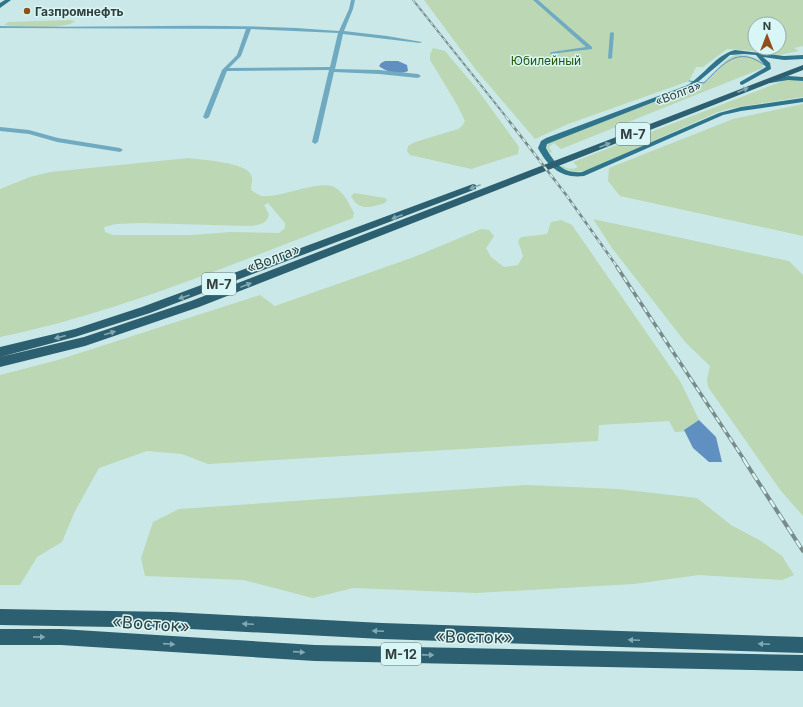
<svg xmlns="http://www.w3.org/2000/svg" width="803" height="707" viewBox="0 0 803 707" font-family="Inter,sans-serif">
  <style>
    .green { fill: #bbd7b3; fill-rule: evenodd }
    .water { fill: #608fc2 }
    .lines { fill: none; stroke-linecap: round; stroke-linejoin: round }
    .stream { stroke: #608fc2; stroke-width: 1 }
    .minor { fill: #70aac0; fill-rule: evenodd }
    .major { fill: #2e748b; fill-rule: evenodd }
    .highway { fill: #2c5f70; fill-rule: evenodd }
    .rail-far3-casing { stroke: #788b8b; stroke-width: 2 }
    .rail-far2-casing { stroke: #788b8b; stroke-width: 2.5 }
    .rail-far1-casing { stroke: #788b8b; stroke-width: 3.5 }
    .rail-casing { stroke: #788b8b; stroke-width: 4 }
    .rail-far3 { stroke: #d8f6f5; stroke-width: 1; stroke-dasharray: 3.5; stroke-linecap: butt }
    .rail-far2 { stroke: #d8f6f5; stroke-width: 1.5; stroke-dasharray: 4.5; stroke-linecap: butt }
    .rail-far1 { stroke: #d8f6f5; stroke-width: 2; stroke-dasharray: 6; stroke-linecap: butt }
    .rail { stroke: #d8f6f5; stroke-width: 2.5; stroke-dasharray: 8; stroke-linecap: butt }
    .oneway { fill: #82aab2 }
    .poi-dot { fill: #904e1c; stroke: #d8f6f5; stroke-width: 1.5 }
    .labels { text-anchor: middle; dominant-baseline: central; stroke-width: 3; stroke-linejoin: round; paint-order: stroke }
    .far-poi-label { font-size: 12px; font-weight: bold; fill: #333e3e; stroke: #d8f6f5; text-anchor: start }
    .far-park-label { font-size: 12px; fill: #205806; stroke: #d8f6f5 }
    .far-street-label { font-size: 12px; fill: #333e3e; stroke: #d8f6f5 }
    .shield { fill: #d8f6f5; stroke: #647575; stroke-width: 1 }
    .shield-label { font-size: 13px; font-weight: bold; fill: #333e3e }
    .street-label { font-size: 14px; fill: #333e3e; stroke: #d8f6f5 }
    .near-street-label { font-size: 17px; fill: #333e3e; stroke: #d8f6f5 }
  </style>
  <rect width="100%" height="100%" fill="#cbe8e8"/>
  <path class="green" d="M424 0H803V46L794 48 799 51 779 55 744 50 727 49 703 67H696L689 81 568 124 535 139 476 70ZM755 24H779V48H755Z
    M70 20 75 21C67 30 15 27 4 25L8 22Z
    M433 48 445 51 477 89 519 147 518 154 471 169 410 155 407 151 408 146 415 142 458 129 462 126 465 121 456 103 430 60V54Z
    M735 55H746L761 60 763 68 561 149 554 143 549 147 552 152 550 153 547 148 548 143 553 141 688 89 705 81 727 59Z
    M788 79 803 81V97L732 108 718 112 588 170 574 172 560 167 563 166C567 169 573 170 578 167L573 162Z
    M803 104V236L620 196 608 181 609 168 733 119Z
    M189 158C202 160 246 162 251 175 253 179 251 185 251 190 254 192 259 195 262 196 282 198 322 178 336 188 345 194 349 204 354 213L353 218C237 262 122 312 0 337V189L30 177 50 172ZM268 203 285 223V228L279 233 231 232 192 235H113L105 232 104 227 116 224 141 223 249 226C258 225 267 225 269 214L264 205Z
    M354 193 385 198 387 200 385 203C371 207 359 212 351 196Z
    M593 219 789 261 803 275V516L781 491 708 387 707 379 710 366 686 343 612 248Z
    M561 220 572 225 680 381 704 430 675 432 669 421 599 425 598 441 208 464 182 454 147 451 99 468 75 511 62 542 37 557 20 585H0V375L58 360 260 295 275 306 414 257 481 229 489 230 494 236 486 248 491 257 504 267 518 265 523 256 518 241 521 237 547 234 551 222Z
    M526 485 618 489 697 498 731 525 761 541 782 556 794 575 782 580 699 575 634 584 476 593 353 588 313 598 243 580 145 576 141 558 153 522 179 509Z"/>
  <path class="water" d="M385 61H398L407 65 408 71C400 75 386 72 379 66L381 63Z
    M699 420 716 437 722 462H709L693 448 684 430Z"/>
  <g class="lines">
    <path class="stream" d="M689 81 704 83C723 64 738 45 764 65"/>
    <path class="minor" d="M351 0H355L353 9 344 31 387 36 422 42 420 43 343 34 335 69 379 70 418 74 421 76 418 78 379 74 334 72 318 142 315 144 312 142 329 70 227 71 209 117 206 119 203 117 222 70 237 55 246 29 0 28V26C113 29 226 21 339 31L349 9ZM251 29 338 33 330 67 229 68 241 56Z
      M533 0H538L592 47V49L550 54V53L552 52 586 47Z
      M612 32 614 33 612 58 610 59 608 58 610 33Z
      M0 127 29 130 58 138 120 148 123 150 120 152 57 142 29 134 0 131Z"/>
    <path class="major" d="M5 0H11L0 8V3Z
      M735 50 784 56 803 55V59L784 60 763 57 770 63 771 69 742 85 740 84V82L766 67 756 55 744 54 730 55 692 87 552 142 547 144 546 148C554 163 564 174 582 172L719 113 741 107 803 98V102L741 111 723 115 584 176C562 179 548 167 538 148L541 141 546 138 688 85C705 74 716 55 735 50Z
      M788 76 803 77V81L788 80 770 83 767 81Z"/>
    <path class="highway" d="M803 65V70L199 307 85 346 0 367V357L84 337 191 301Z
      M473 184 476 185V189L150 313 75 337 0 357V347L75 329 142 307Z
      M0 609 171 612 382 623 803 637V653L382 639 171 628 0 625Z
      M0 629H61L315 645 803 655V671L315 661 61 645H0Z"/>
    <g class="rail-far3-casing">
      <path id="rail-far3" d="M413 0 507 118"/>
    </g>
    <g class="rail-far2-casing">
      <path id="rail-far2" d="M506 117 567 196 618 268"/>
    </g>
    <g class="rail-far1-casing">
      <path id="rail-far1" d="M617 267 745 461"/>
    </g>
    <g class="rail-casing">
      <path id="rail" d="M744 460 803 551"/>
    </g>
    <use href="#rail-far3" class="rail-far3"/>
    <use href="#rail-far2" class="rail-far2"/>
    <use href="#rail-far1" class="rail-far1"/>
    <use href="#rail" class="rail"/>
  </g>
  <defs><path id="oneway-solid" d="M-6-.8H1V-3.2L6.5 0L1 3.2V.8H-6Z"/></defs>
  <g class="oneway">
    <use href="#oneway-solid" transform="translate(743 90) rotate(-22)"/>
    <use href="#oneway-solid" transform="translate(605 145) rotate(-21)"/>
    <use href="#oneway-solid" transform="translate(475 187) rotate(159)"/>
    <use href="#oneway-solid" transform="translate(397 217) rotate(159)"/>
    <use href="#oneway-solid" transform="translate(246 285) rotate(-21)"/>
    <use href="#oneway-solid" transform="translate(184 297) rotate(161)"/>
    <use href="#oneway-solid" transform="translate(110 333) rotate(-17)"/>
    <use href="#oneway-solid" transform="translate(60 337) rotate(165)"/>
    <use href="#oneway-solid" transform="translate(248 624) rotate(-177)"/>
    <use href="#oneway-solid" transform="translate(378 631) rotate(-177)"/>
    <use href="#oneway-solid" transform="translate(39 637)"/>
    <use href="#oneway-solid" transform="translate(634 640) rotate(-178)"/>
    <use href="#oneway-solid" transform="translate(169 644) rotate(4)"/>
    <use href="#oneway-solid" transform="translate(764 644) rotate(-178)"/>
    <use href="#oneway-solid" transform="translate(299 652) rotate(4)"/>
    <use href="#oneway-solid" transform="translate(428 655) rotate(1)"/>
  </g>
  <circle class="poi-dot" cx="27" cy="11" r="4"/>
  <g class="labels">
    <g class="far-poi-label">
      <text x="35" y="11">Газпромнефть</text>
    </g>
    <g class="far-park-label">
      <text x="546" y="60">Юбилейный</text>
    </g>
    <g class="far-street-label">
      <text transform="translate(678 93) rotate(-21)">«Волга»</text>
    </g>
    <g class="shield">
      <rect x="616" y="123" width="34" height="22" rx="3"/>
      <rect x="202" y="273" width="34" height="22" rx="3"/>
      <rect x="381" y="643" width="40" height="22" rx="3"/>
    </g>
    <g class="shield-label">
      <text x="633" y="134">М-7</text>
      <text x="219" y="284">М-7</text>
      <text x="401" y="654">М-12</text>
    </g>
    <g class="street-label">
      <text transform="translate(273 258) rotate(-21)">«Волга»</text>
    </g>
    <g class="near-street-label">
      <text transform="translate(151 624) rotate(4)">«Восток»</text>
      <text transform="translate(474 637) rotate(1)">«Восток»</text>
    </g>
  </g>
  <g transform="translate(767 36)"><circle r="19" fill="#d8f6f5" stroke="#96acac"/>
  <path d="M0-3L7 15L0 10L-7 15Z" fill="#904e1c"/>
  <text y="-6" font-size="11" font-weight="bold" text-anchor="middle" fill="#333e3e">N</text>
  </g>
</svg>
